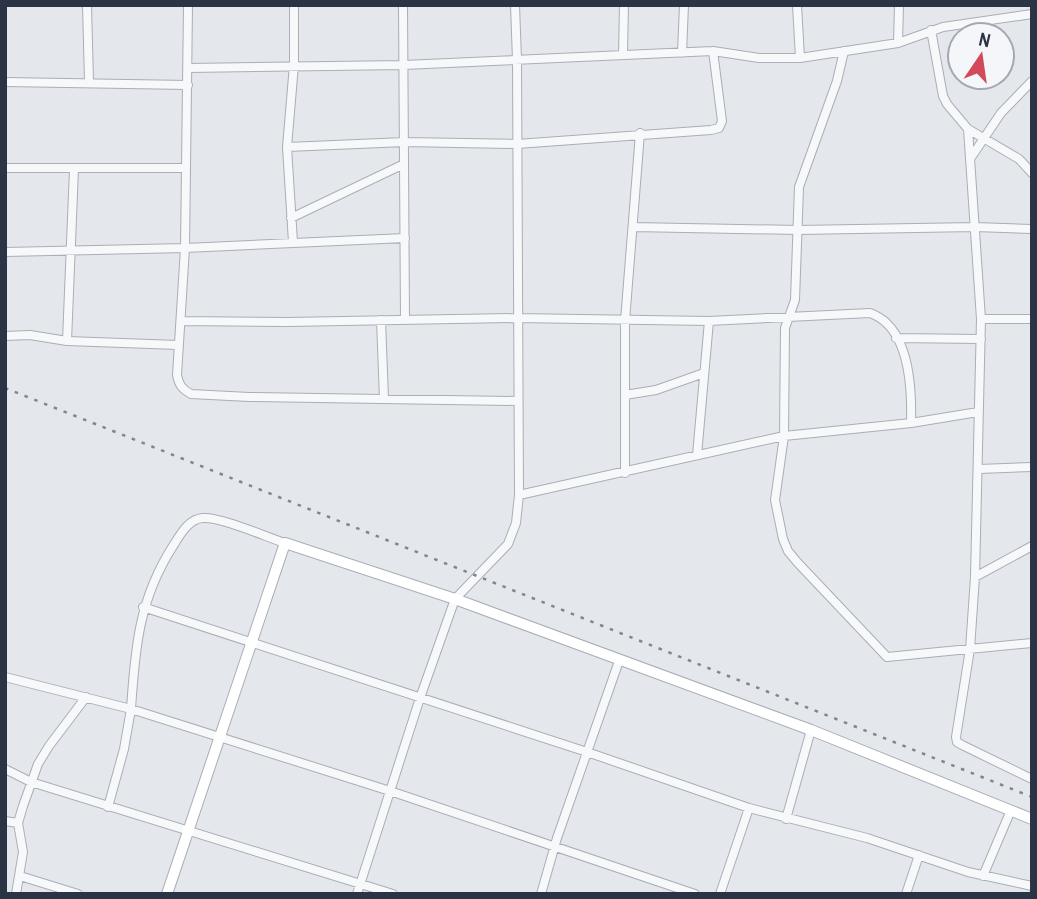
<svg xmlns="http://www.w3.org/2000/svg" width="1037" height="899" viewBox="0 0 1037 899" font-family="'Archivo Narrow',sans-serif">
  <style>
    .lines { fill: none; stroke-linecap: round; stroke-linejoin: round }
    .street-casing { stroke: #a9aeb7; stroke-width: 10 }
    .secondary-casing { stroke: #a9aeb7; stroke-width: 12 }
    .street { stroke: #f7f8fa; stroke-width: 8 }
    .secondary { stroke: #fff; stroke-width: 10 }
    .rail { stroke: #7d8696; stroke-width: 2.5; stroke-dasharray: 3.5 7; stroke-linecap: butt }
  </style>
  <rect width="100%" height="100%" fill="#e4e7ec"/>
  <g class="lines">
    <g class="street-casing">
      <path id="street" d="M87 5 89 82
        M188 5 185 248 177 375C179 385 182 389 191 394L249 397 518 401
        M403 5 405 319
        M797 5 800 58
        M931 30 943 96 947 104 968 129 981 319 975 577 970 649 956 737 957 742 962 745 1032 779
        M898 43 899 5
        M844 51 837 81 799 187 795 300 785 328 784 436 775 500 783 539 788 551 797 562 887 657 1032 643
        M682 53 684 5
        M623 55 624 5
        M188 68 404 65 713 51 759 58H800L898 43 943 27 1032 14
        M5 82 188 85
        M968 129 1019 159 1032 173
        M287 147 405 142 517 144 711 130 719 128 722 121 713 51
        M970 159 1001 113 1032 81
        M5 168H186
        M291 218 404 164
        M633 227 798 230 975 227 1032 229
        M293 242 287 147 294 65V5
        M5 252 185 248 405 238
        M981 319H1032
        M381 320 384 399
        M181 321 288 322 517 318 709 321 870 313C910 327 912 388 911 423
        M5 336 30 335 67 341 178 345
        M896 338 981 339
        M67 341 74 169
        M625 395 656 390 704 373
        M697 455 709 321
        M979 469 1032 467
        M625 473V321L640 133
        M519 495 784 436 911 423 978 412
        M975 577 1032 546
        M143 607 587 752 749 808 867 838 968 872 1032 886
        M5 677 131 709C135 648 139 599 173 546 180 535 188 519 203 518 222 517 266 537 285 543
        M5 769 31 782 393 894
        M108 807 124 749 131 709 390 791 695 894
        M786 819 811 730
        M5 821 18 823
        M20 876 78 894
        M983 876 1011 810
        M16 894 23 852 18 823 23 806 38 764 49 746 86 697
        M357 894 420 698 455 599 508 544 516 523 519 495 517 60 515 5
        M541 894 557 838 619 661
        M720 894 749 808
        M906 894 919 855"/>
    </g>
    <g class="secondary-casing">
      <path id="secondary" d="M167 894 285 543 455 599 811 730 1032 819"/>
    </g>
    <use href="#street" class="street"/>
    <use href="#secondary" class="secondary"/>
    <path class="rail" d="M5 388 1032 797"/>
  </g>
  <rect width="1037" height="899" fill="none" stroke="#2b3445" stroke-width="14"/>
  <g transform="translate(981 56) rotate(13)"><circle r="33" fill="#f4f6f9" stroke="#a4a8b1" stroke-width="2"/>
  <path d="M0-5L12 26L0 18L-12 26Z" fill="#d1495b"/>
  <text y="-10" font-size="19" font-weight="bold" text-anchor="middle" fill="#2b3445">N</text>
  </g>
</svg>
